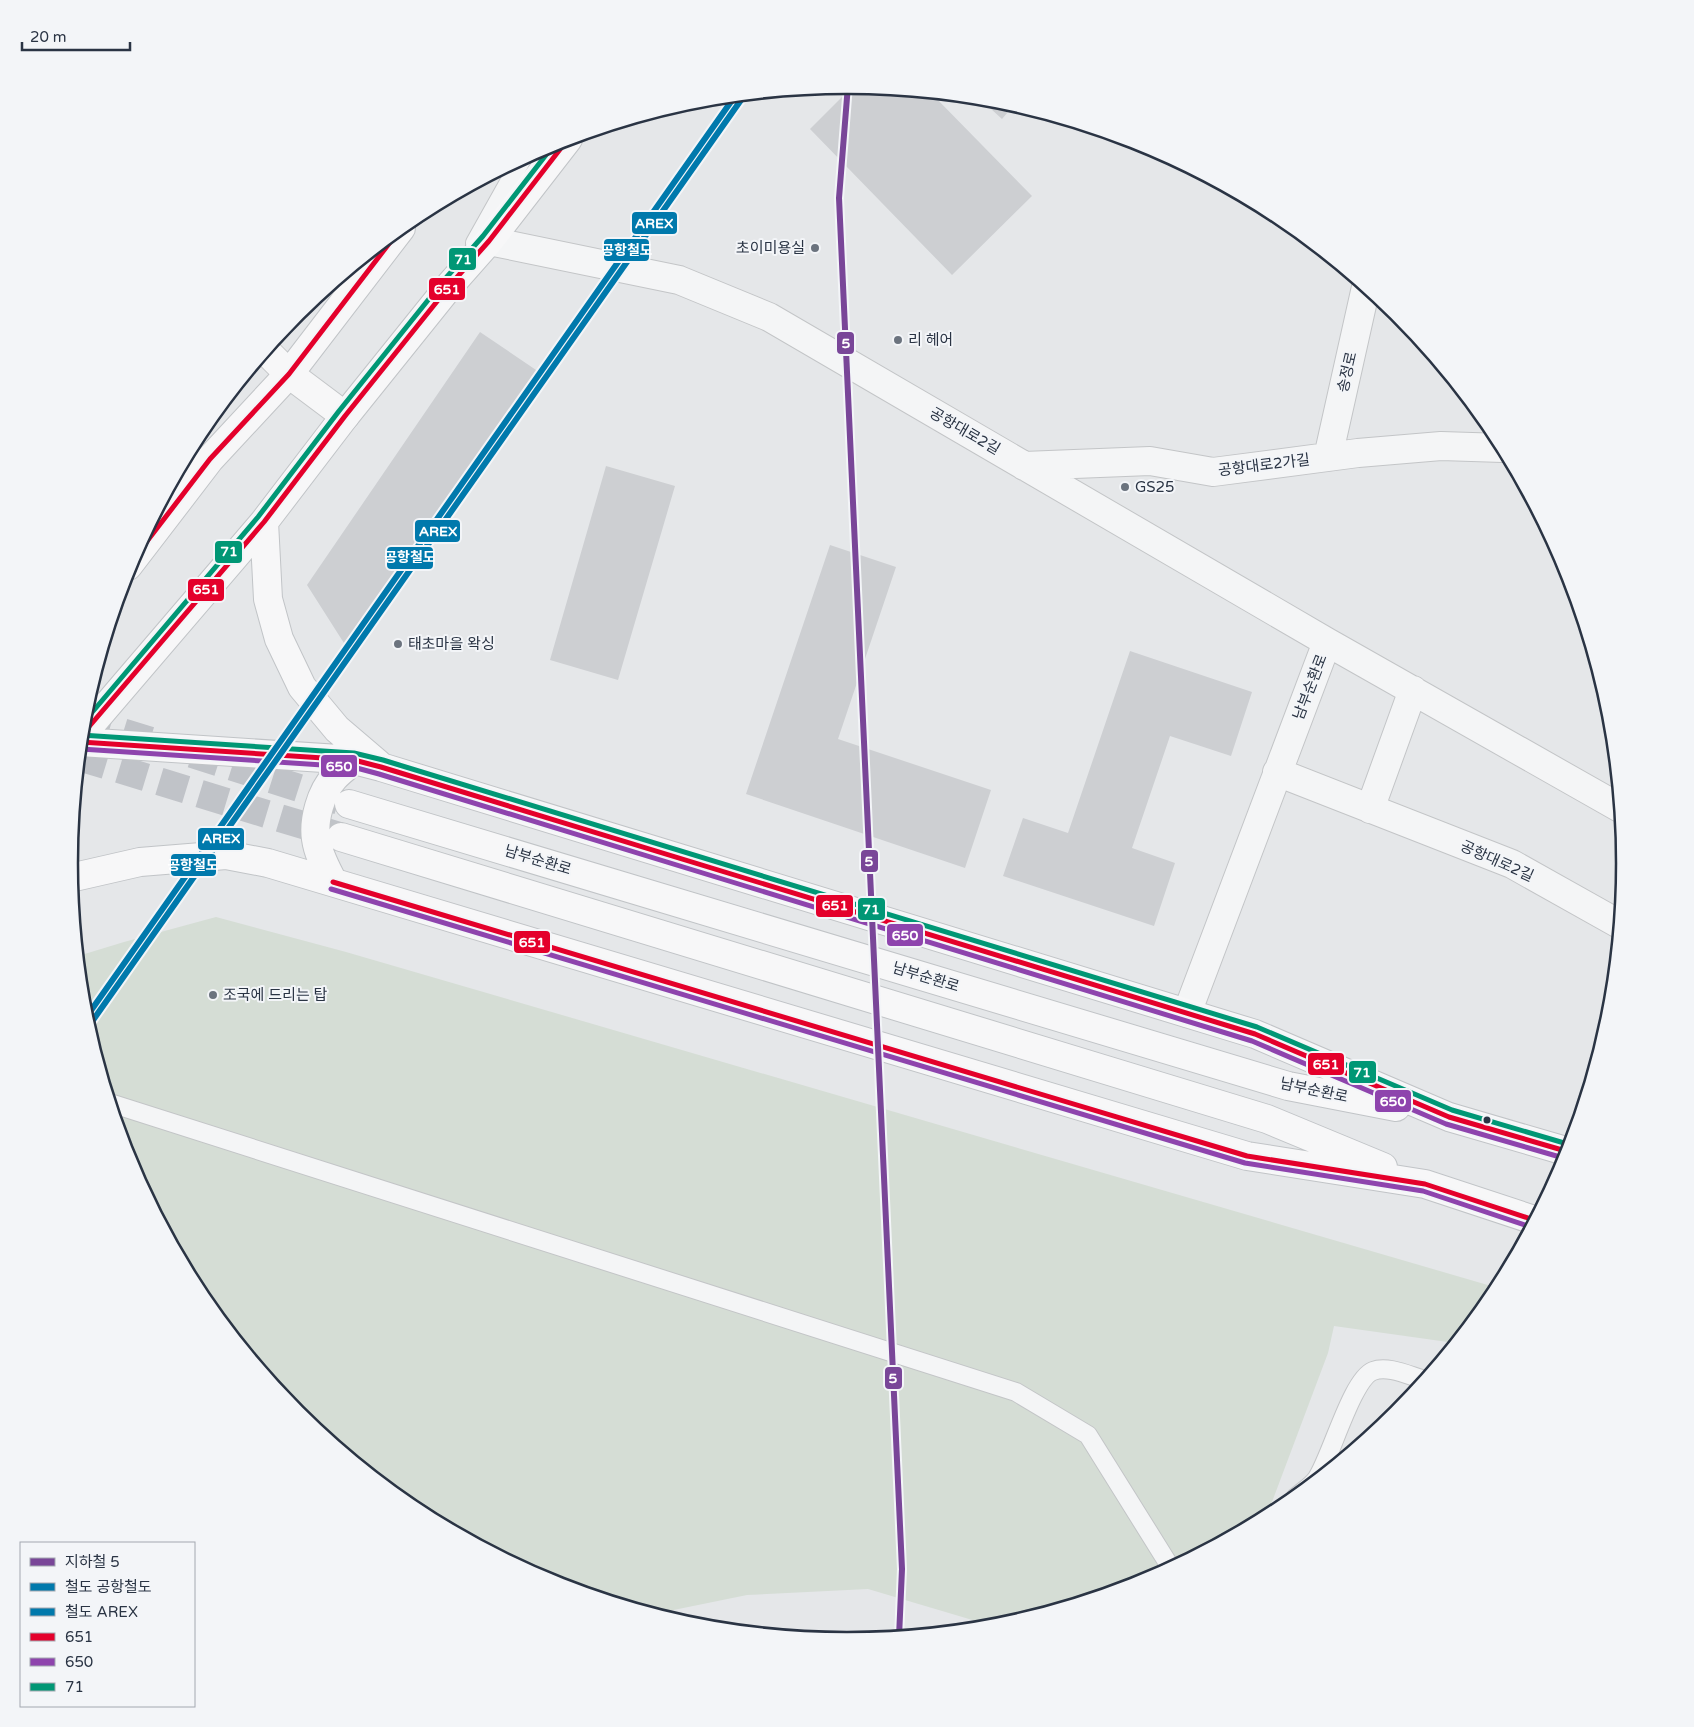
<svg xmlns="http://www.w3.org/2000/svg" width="1694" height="1727" viewBox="0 0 1694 1727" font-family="'Varela Round','Noto Sans KR',sans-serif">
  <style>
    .green { fill: #d5ddd5 }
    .building { fill: #cdcfd2 }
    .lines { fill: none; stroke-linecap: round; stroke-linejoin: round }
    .primary-tunnel { stroke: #c0c3c8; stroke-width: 28; stroke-dasharray: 28 14; stroke-linecap: butt }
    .service-casing { stroke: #c3c5c7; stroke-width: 20 }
    .minor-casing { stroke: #c3c5c7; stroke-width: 30 }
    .secondary-casing { stroke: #c3c5c7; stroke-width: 30 }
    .primary-casing { stroke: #c1c4c7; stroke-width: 30 }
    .service { stroke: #f4f5f6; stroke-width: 18 }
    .minor { stroke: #f4f5f6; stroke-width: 28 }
    .secondary { stroke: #f7f7f8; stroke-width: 28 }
    .primary { stroke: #f7f7f8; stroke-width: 28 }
    .bus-1-casing { stroke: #f3f5f8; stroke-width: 9 }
    .bus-2-casing { stroke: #f3f5f8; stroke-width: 9 }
    .bus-3-casing { stroke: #f3f5f8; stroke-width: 9 }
    .bus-1 { stroke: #e4002b; stroke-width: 5 }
    .bus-2 { stroke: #8e44ad; stroke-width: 5 }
    .bus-3 { stroke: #009775; stroke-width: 5 }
    .rail-1-casing { stroke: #f3f5f8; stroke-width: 10 }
    .rail-2-casing { stroke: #f3f5f8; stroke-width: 10 }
    .rail-1 { stroke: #0079ac; stroke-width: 6 }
    .rail-2 { stroke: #0079ac; stroke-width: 6 }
    .metro-1-casing { stroke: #f3f5f8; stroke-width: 10 }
    .metro-1 { stroke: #794698; stroke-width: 6 }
    .poi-dot { fill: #6b737e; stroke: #f3f5f8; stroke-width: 2 }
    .bus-dot { fill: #2a3444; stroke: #f3f5f8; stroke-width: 2 }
    .labels { text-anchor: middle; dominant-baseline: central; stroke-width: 4; stroke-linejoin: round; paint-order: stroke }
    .poi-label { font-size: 15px; fill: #2a3444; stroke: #f3f5f8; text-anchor: start }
    .street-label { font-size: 15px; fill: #2a3444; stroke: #f3f5f8 }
    .rim { fill: none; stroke: #2a3444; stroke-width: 2.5 }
    .line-badge { stroke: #f3f5f8; stroke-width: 2 }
    .badge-label { font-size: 14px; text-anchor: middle; font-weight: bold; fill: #fff }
  </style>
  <rect width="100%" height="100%" fill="#e5e7e9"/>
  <path class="green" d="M216 917 346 952 1498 1288 1494 1296 1455 1343 1334 1326 1328 1353 1266 1518 1145 1583 996 1627 868 1589 747 1595 654 1614 549 1582 414 1510 296 1414 200 1296 128 1161 84 1015 78 956 124 942Z"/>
  <path class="building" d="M853 86 932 94 1032 196 952 275 810 129Z
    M979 98 999 100 1014 105 1002 119Z
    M480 332 539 372 349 651 307 585Z
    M606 466 675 486 618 680 550 660Z
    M830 545 896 567 838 739 991 790 965 868 746 794Z
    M1130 651 1252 692 1231 756 1170 736 1132 848 1175 863 1154 926 1003 876 1023 818 1068 833Z"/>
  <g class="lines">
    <path class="primary-tunnel" d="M83 720 151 741
      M192 754 346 803
      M79 757 339 836"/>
    <g class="service-casing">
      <path id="service" d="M475 243 522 159
        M110 1103 1016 1392 1088 1435 1171 1568
        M1294 1499C1301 1492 1312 1486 1317 1478 1331 1457 1352 1379 1373 1371 1388 1365 1410 1376 1425 1380"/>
    </g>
    <g class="minor-casing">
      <path id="minor" d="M489 241 679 280 769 317 1327 642 1620 808
        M1328 457 1366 287
        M1024 466 1150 461 1213 472 1358 453 1441 446 1503 448
        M1277 772 1512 864 1619 924
        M1370 809 1413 690
        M1187 1013 1327 642"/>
    </g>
    <g class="secondary-casing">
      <path id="secondary" d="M266 351 289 374 345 416"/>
    </g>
    <g class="primary-casing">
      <path id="primary" d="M264 522 268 599 279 639 302 687 337 729 378 764
        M128 566 210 459 289 374 401 228
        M81 736 264 522 345 416 451 284 489 241 568 139
        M81 742 354 760 381 767 1255 1034 1449 1117 1569 1152
        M349 804 1288 1086 1396 1107
        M341 837 1267 1119 1383 1167
        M70 878 140 862 226 855 268 863 1247 1156 1425 1184 1534 1220
        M333 882C326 868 318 854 316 839 313 820 321 792 334 778 340 771 348 766 354 760"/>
    </g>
    <use href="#service" class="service"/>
    <use href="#minor" class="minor"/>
    <use href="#secondary" class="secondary"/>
    <use href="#primary" class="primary"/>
    <g class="bus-1-casing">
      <path id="bus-1" d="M128 566 210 459 289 374 401 228
        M81 736 264 522 345 416 451 284 489 241 568 139
        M81 742 354 760 381 767 1255 1034 1449 1117 1569 1152
        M333 882 1247 1156 1425 1184 1534 1220"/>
    </g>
    <g class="bus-2-casing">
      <path id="bus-2" d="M81 749 353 767 379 774 1252 1041 1446 1124 1567 1159
        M331 889 1245 1163 1423 1191 1531 1227"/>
    </g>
    <g class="bus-3-casing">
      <path id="bus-3" d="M83 723 258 517 339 411 445 279 483 236 556 142
        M81 735 354 753 383 760 1257 1027 1452 1110 1571 1145"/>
    </g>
    <use href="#bus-1" class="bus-1"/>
    <use href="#bus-2" class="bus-2"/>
    <use href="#bus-3" class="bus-3"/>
    <g class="rail-1-casing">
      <path id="rail-1" d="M85 1019 735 96"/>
    </g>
    <g class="rail-2-casing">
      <path id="rail-2" d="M91 1023 741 100"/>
    </g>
    <use href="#rail-1" class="rail-1"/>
    <use href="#rail-2" class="rail-2"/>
    <g class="metro-1-casing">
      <path id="metro-1" d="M848 85 839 198 902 1569 899 1637"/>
    </g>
    <use href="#metro-1" class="metro-1"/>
  </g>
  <g class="poi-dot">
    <circle cx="815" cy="248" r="5"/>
    <circle cx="898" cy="340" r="5"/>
    <circle cx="1125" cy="487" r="5"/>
    <circle cx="398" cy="644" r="5"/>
    <circle cx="213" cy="995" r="5"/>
  </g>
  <circle class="bus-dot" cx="1487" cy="1120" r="4.5"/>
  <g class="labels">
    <g class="poi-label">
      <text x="805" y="248" text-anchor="end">초이미용실</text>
      <text x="908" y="340">리 헤어</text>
      <text x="1135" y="487">GS25</text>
      <text x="408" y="644">태초마을 왁싱</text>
      <text x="223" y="995">조국에 드리는 탑</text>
    </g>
    <g class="street-label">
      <text transform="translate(1347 372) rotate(-77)">송정로</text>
      <text transform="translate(965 431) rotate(30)">공항대로2길</text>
      <text transform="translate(1264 465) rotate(-7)">공항대로2가길</text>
      <text transform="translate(1310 687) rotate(-69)">남부순환로</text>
      <text transform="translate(538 860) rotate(17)">남부순환로</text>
      <text transform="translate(1497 861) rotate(24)">공항대로2길</text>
      <text transform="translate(926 977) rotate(17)">남부순환로</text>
      <text transform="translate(1314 1090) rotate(12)">남부순환로</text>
    </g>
  </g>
  <path d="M0 0H1694V1727H0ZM78 863a769 769 0 1 1 1538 0a769 769 0 1 1-1538 0Z" fill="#f3f5f8" fill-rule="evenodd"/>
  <path class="rim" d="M78 863a769 769 0 1 1 1538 0a769 769 0 1 1-1538 0Z"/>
  <g class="line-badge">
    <rect x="631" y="211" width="47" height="24" rx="5" fill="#0079ac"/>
    <rect x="603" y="238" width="47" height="24" rx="5" fill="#0079ac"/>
    <rect x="448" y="247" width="29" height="24" rx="5" fill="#009775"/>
    <rect x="428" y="277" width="38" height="24" rx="5" fill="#e4002b"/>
    <rect x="836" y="331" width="19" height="24" rx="5" fill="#794698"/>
    <rect x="414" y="519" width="47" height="24" rx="5" fill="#0079ac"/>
    <rect x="214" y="540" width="29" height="24" rx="5" fill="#009775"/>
    <rect x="386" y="546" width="48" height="24" rx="5" fill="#0079ac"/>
    <rect x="187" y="578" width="38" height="24" rx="5" fill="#e4002b"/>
    <rect x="320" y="754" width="38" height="24" rx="5" fill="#8e44ad"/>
    <rect x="197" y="827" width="48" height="24" rx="5" fill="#0079ac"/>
    <rect x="860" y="849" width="19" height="24" rx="5" fill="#794698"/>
    <rect x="170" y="853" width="47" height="24" rx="5" fill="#0079ac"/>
    <rect x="815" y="894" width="39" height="24" rx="5" fill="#e4002b"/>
    <rect x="857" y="897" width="29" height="24" rx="5" fill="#009775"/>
    <rect x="886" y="923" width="38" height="24" rx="5" fill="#8e44ad"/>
    <rect x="513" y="930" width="38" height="24" rx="5" fill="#e4002b"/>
    <rect x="1307" y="1052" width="38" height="24" rx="5" fill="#e4002b"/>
    <rect x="1348" y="1060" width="29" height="24" rx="5" fill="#009775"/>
    <rect x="1374" y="1089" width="38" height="24" rx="5" fill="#8e44ad"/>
    <rect x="884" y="1366" width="19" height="24" rx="5" fill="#794698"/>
  </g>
  <g class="badge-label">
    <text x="654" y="228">AREX</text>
    <text x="627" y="255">공항철도</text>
    <text x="463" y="264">71</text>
    <text x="447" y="294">651</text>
    <text x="846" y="348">5</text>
    <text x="438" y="536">AREX</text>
    <text x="229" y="556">71</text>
    <text x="410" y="562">공항철도</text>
    <text x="206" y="594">651</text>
    <text x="339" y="771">650</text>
    <text x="221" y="843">AREX</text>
    <text x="869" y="866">5</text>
    <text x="193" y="870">공항철도</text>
    <text x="835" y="910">651</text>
    <text x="871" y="914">71</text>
    <text x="905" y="940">650</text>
    <text x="532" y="947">651</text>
    <text x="1326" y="1069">651</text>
    <text x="1362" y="1077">71</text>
    <text x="1393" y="1106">650</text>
    <text x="893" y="1383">5</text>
  </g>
  <rect x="20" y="1542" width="175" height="165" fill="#f3f5f8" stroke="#a3a8b0"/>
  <rect x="30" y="1558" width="25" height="8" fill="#794698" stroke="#a3a8b0"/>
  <text x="65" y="1567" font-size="15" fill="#2a3444">지하철 5</text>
  <rect x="30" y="1583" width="25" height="8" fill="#0079ac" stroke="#a3a8b0"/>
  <text x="65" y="1592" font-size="15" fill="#2a3444">철도 공항철도</text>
  <rect x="30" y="1608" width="25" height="8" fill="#0079ac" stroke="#a3a8b0"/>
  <text x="65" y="1617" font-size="15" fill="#2a3444">철도 AREX</text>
  <rect x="30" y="1633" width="25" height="8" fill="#e4002b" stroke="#a3a8b0"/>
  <text x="65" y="1642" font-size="15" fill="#2a3444">651</text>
  <rect x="30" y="1658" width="25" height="8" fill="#8e44ad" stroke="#a3a8b0"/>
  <text x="65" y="1667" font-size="15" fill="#2a3444">650</text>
  <rect x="30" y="1683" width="25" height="8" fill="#009775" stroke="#a3a8b0"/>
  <text x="65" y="1692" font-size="15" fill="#2a3444">71</text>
  <path d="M22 42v8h108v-8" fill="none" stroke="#2a3444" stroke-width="2.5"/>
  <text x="30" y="42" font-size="15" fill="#2a3444" stroke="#f3f5f8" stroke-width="4" paint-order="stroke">20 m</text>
</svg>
